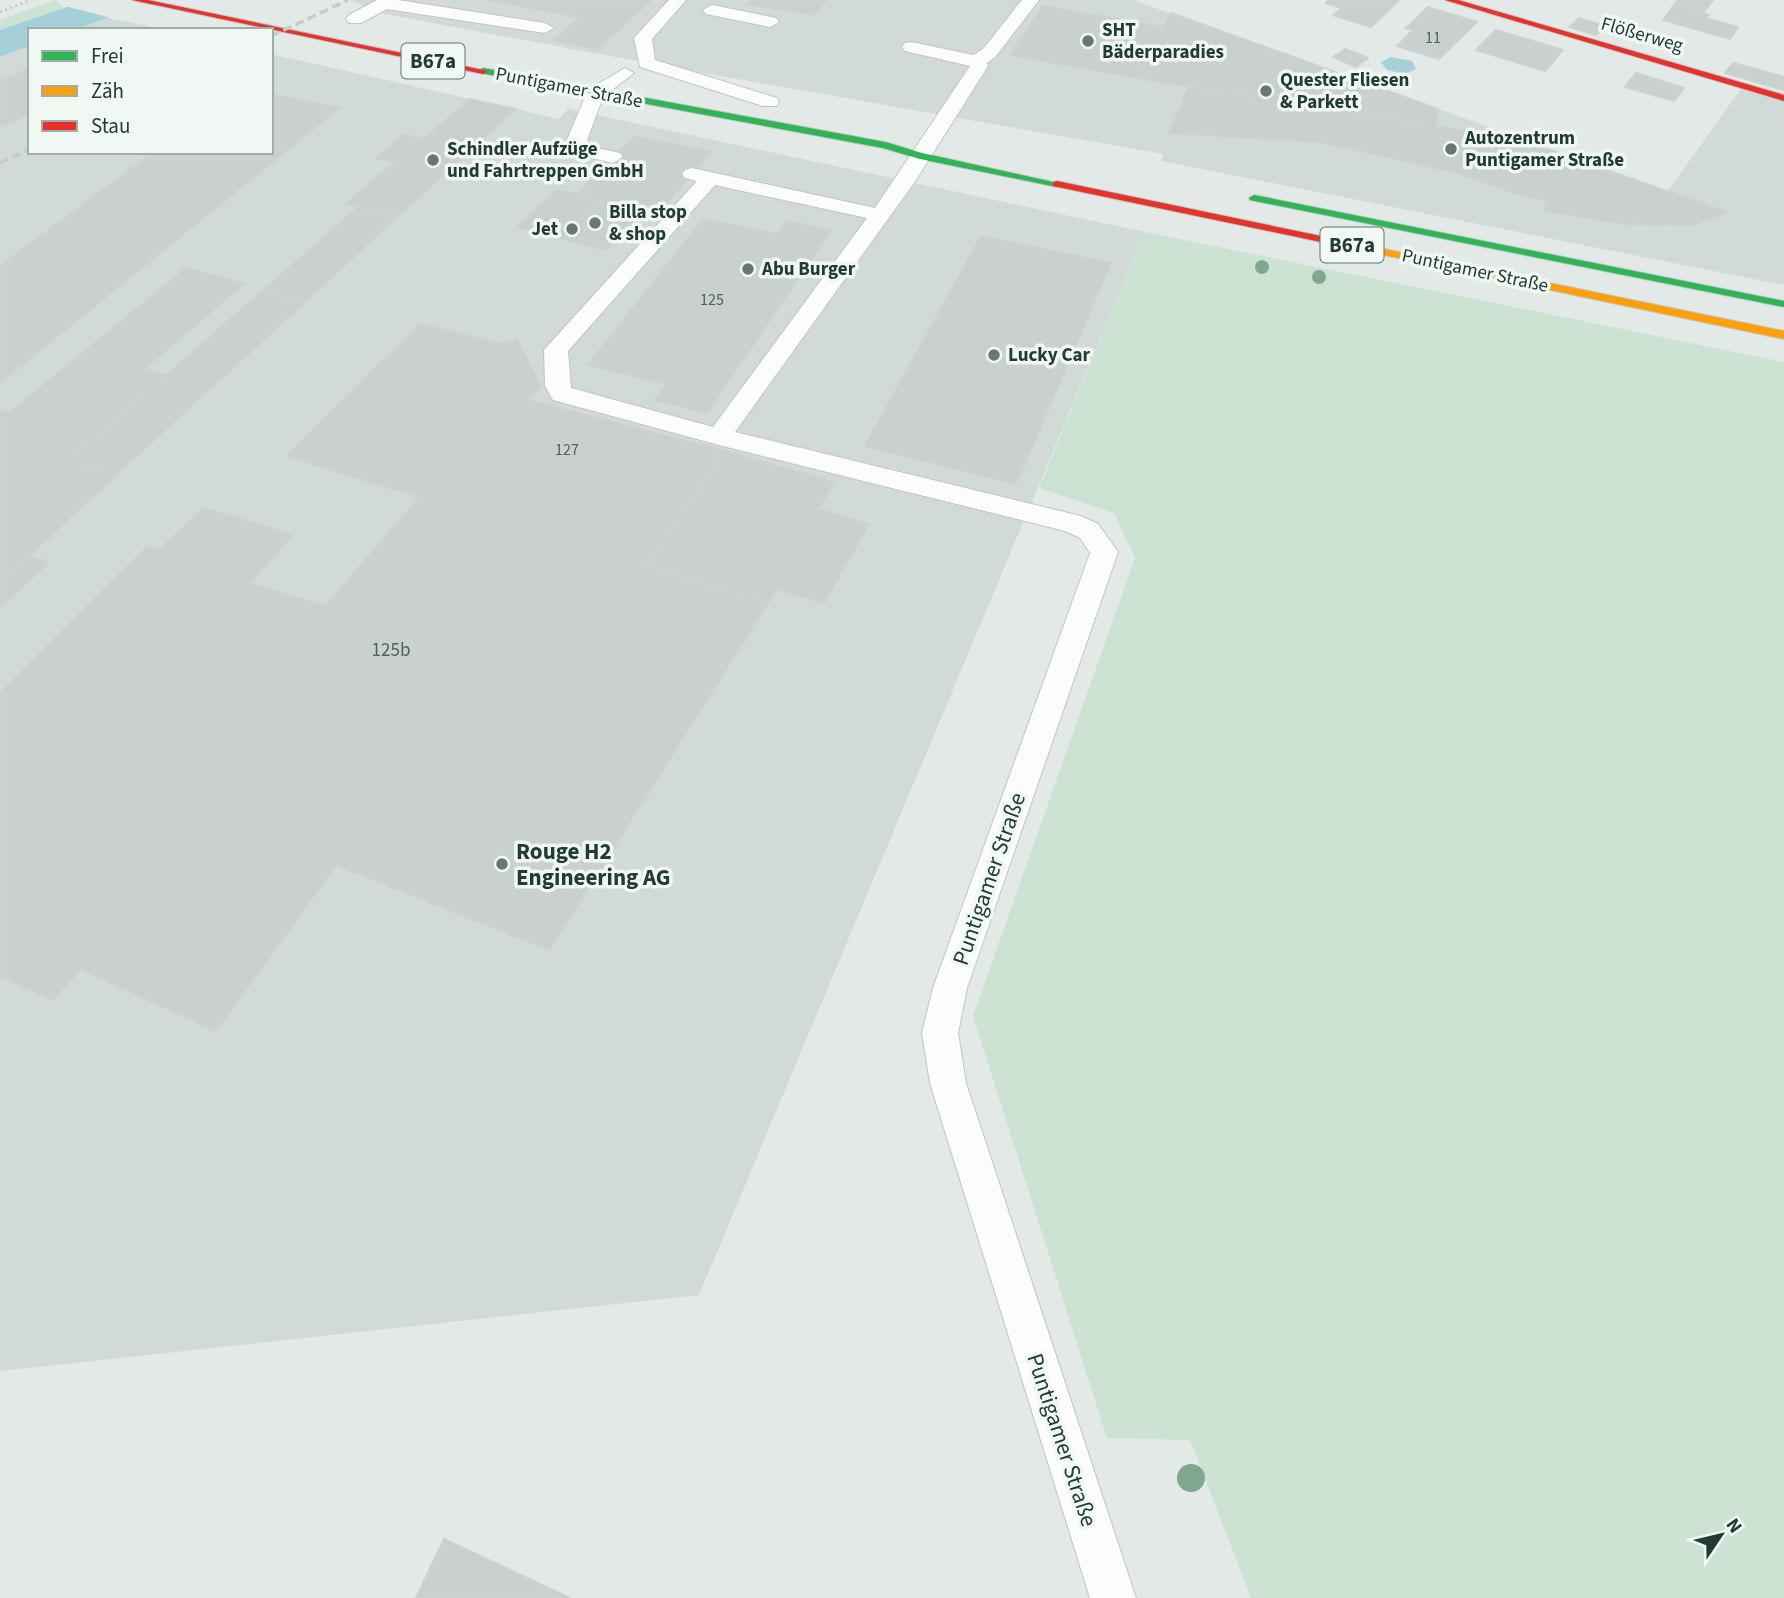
<svg xmlns="http://www.w3.org/2000/svg" width="1784" height="1598" viewBox="0 0 1784 1598" font-family="'Source Sans 3',sans-serif">
  <style>
    .built { fill: #d1dad6 }
    .green { fill: #cce2d3 }
    .water { fill: #a4d0d7 }
    .pier { fill: #e3e9e6 }
    .building { fill: #cad0cd; stroke: #ccd2cf; stroke-width: 2 }
    .lines { fill: none; stroke-linecap: round; stroke-linejoin: round }
    .lane-casing { stroke: #c0c6c3; stroke-width: 2 }
    .fast-casing { stroke: #bfc6c3; stroke-width: 2 }
    .slow-casing { stroke: #bfc6c3; stroke-width: 2 }
    .jam-casing { stroke: #bfc6c3; stroke-width: 2 }
    .path { stroke: #c0c9c5; stroke-width: 2.5; stroke-dasharray: 2 3.5; stroke-linecap: butt }
    .lane { fill: #fbfcfb; fill-rule: evenodd }
    .fast { fill: #30b455; fill-rule: evenodd }
    .slow { fill: #ff9f0a; fill-rule: evenodd }
    .jam { fill: #e5322d; fill-rule: evenodd }
    .rail { stroke: #c7cac9; stroke-width: 3.5; stroke-dasharray: 9 4.5; stroke-linecap: butt }
    .tree { fill: #7ea88f }
    .poi-dot { fill: #657972; stroke: #f1f8f4; stroke-width: 2.5 }
    .labels { text-anchor: middle; dominant-baseline: central; stroke-width: 7; stroke-linejoin: round; paint-order: stroke }
    .far-number-label { font-size: 16px; fill: #4c625b }
    .far-poi-label { font-size: 19px; font-weight: bold; fill: #213c34; stroke: #f1f8f4; text-anchor: start }
    .far-street-label { font-size: 19px; fill: #213c34; stroke: #f1f8f4 }
    .number-label { font-size: 19px; fill: #4c625b }
    .shield { fill: #f1f8f4; stroke: #5f746e; stroke-width: 2 }
    .shield-label { font-size: 21px; font-weight: bold; fill: #213c34 }
    .poi-label { font-size: 23px; font-weight: bold; fill: #213c34; stroke: #f1f8f4; text-anchor: start }
    .street-label { font-size: 23px; fill: #213c34; stroke: #f1f8f4 }
  </style>
  <rect width="100%" height="100%" fill="#e3e9e6"/>
  <path class="built" d="M349 0H1133L1668 191 1743 86 1784 98V285L1162 161 1163 154 664 66 384 14Z
    M107 18 135 23 163 30H74Z
    M30 46V152H271V54L559 119 568 109 1145 232 699 1295 0 1371V57Z"/>
  <path class="green" d="M55 0 64 8 0 30V20Z
    M1145 232 1784 362V1598H1251L1190 1440 1107 1438 973 1016 1135 558 1114 513 1039 488Z"/>
  <path class="water" d="M88 0H157L74 30H30V46L0 57V30Z
    M1391 57 1412 61 1416 69 1405 74 1387 70 1381 62Z"/>
  <path class="pier" d="M76 0H161L115 19 61 5Z"/>
  <path class="building" d="M488 0H566L552 12Z
    M566 0H651L598 49 553 41 580 17 552 12Z
    M752 0H826L814 15 748 4Z
    M1329 0H1394L1398 1 1371 27 1333 15 1342 8 1326 3Z
    M1678 0H1713L1703 13 1674 5Z
    M1674 5 1709 15 1706 18 1738 27 1730 39 1663 20Z
    M1042 6 1163 27 1137 78 1011 55Z
    M1428 7 1477 22 1439 59 1397 46 1413 30 1406 28Z
    M1171 13 1438 109 1436 126 1137 78Z
    M1579 18 1606 26 1596 35 1569 27Z
    M1496 30 1563 50 1545 71 1476 50Z
    M1345 49 1368 58 1356 67 1333 57Z
    M1733 63 1784 77V90L1725 73Z
    M30 68V114L0 127V81Z
    M1636 73 1684 88 1674 101 1625 87Z
    M1189 86 1521 140 1727 212 1691 225 1624 224 1546 211 1545 200 1523 196 1458 173 1320 142 1169 133Z
    M271 94 339 108 0 383V266L154 152H271Z
    M470 99 516 109 398 216 346 204 394 162 376 158 404 134 424 139Z
    M634 136 711 152 654 218 578 194Z
    M556 190 578 194 638 215 605 250 517 227Z
    M358 207 398 216 304 303 261 292Z
    M703 219 777 234 787 221 831 230 707 413 655 400 666 384 588 365Z
    M981 236 1111 263 1016 484 865 446Z
    M186 268 244 284 144 369 166 376 69 461 116 475 0 583V410L9 413Z
    M261 292 304 303 116 475 69 461Z
    M420 324 501 344 517 339 541 387 528 400 725 451 646 565 768 603 549 950 336 865 216 1031 81 969 52 1000 0 976V693L148 546 159 550 204 508 293 535 250 583 325 606 420 497 286 456Z
    M725 451 835 482 818 509 869 524 824 603 777 589 768 603 646 565Z
    M30 557 49 562 0 608V583Z
    M444 1539 570 1598H416Z"/>
  <g class="lines">
    <g class="lane-casing">
      <path id="lane" d="M377 0H398L545 23 554 28 545 33 387 9 361 23H349L346 19 349 15Z
        M669 0H686L652 39 655 60 777 98 779 102 777 106H763L640 67 634 38Z
        M1022 0H1039L996 56 987 63 988 66 916 180 735 432 1081 516 1098 524 1118 552 967 988 958 1033 966 1083 1136 1598H1090L930 1083 922 1033 933 988 1090 553 1080 538 1065 531 719 445 553 400 545 386 544 350 697 181 685 178 682 174 685 170 692 168 875 208 970 66 905 51 902 47 905 43 911 42 974 55 984 48ZM715 185 867 218 713 427 571 388 568 351Z
        M712 5 776 18 779 22 770 27 706 14 703 10Z
        M625 68 634 73 603 97 587 140 593 147 620 153 623 157 613 163 579 155 567 140 588 90Z"/>
    </g>
    <g class="fast-casing">
      <path id="fast" d="M483 68 885 142 922 153 1062 184 1057 187 920 159 883 148 480 73 478 71Z
        M1254 195 1784 301V307L1250 200 1249 198Z"/>
    </g>
    <g class="slow-casing">
      <path id="slow" d="M1321 236 1784 331V339L1317 241 1316 239Z"/>
    </g>
    <g class="jam-casing">
      <path id="jam" d="M132 0H148L488 71 483 74Z
        M1445 0H1458L1784 95V101Z
        M1057 181 1321 236 1326 239 1321 242 1053 186V182Z"/>
    </g>
    <path class="path" d="M0 12 31 0"/>
    <use href="#lane" class="lane"/>
    <use href="#fast" class="fast"/>
    <use href="#slow" class="slow"/>
    <use href="#jam" class="jam"/>
    <path class="rail" d="M271 36 348 0
      M0 163 30 149"/>
  </g>
  <g class="tree">
    <circle cx="1262" cy="267" r="7"/>
    <circle cx="1319" cy="277" r="7"/>
    <circle cx="1191" cy="1478" r="14"/>
  </g>
  <g class="poi-dot">
    <circle cx="1088" cy="41" r="7"/>
    <circle cx="1266" cy="91" r="7"/>
    <circle cx="1451" cy="149" r="7"/>
    <circle cx="433" cy="160" r="7"/>
    <circle cx="595" cy="223" r="7"/>
    <circle cx="572" cy="229" r="7"/>
    <circle cx="748" cy="269" r="7"/>
    <circle cx="994" cy="355" r="7"/>
    <circle cx="502" cy="864" r="7"/>
  </g>
  <g class="labels">
    <g class="far-number-label">
      <text x="1433" y="38">11</text>
      <text x="712" y="300">125</text>
      <text x="567" y="450">127</text>
    </g>
    <g class="far-poi-label">
      <text x="1102" y="30">SHT<tspan x="1102" dy="22">Bäderparadies</tspan></text>
      <text x="1280" y="80">Quester Fliesen<tspan x="1280" dy="22">&amp; Parkett</tspan></text>
      <text x="1465" y="138">Autozentrum<tspan x="1465" dy="22">Puntigamer Straße</tspan></text>
      <text x="447" y="149">Schindler Aufzüge<tspan x="447" dy="22">und Fahrtreppen GmbH</tspan></text>
      <text x="609" y="212">Billa stop<tspan x="609" dy="22">&amp; shop</tspan></text>
      <text x="558" y="229" text-anchor="end">Jet</text>
      <text x="762" y="269">Abu Burger</text>
      <text x="1008" y="355">Lucky Car</text>
    </g>
    <g class="far-street-label">
      <text transform="translate(1642 35) rotate(16)">Flößerweg</text>
      <text transform="translate(569 88) rotate(11)">Puntigamer Straße</text>
      <text transform="translate(1475 271) rotate(12)">Puntigamer Straße</text>
    </g>
    <g class="number-label">
      <text x="391" y="650">125b</text>
    </g>
    <g class="shield">
      <rect x="401.5" y="43.5" width="63" height="35" rx="5"/>
      <rect x="1320.5" y="227.5" width="63" height="35" rx="5"/>
    </g>
    <g class="shield-label">
      <text x="433" y="61">B67a</text>
      <text x="1352" y="245">B67a</text>
    </g>
    <g class="poi-label">
      <text x="516" y="851">Rouge H2<tspan x="516" dy="26">Engineering AG</tspan></text>
    </g>
    <g class="street-label">
      <text transform="translate(989 879) rotate(-71)">Puntigamer Straße</text>
      <text transform="translate(1062 1440) rotate(72)">Puntigamer Straße</text>
    </g>
  </g>
  <rect x="28" y="28" width="245" height="126" fill="#f1f8f4" stroke="#9eada7" stroke-width="2"/>
  <rect x="42" y="51" width="35" height="10" fill="#30b455" stroke="#9eada7" stroke-width="2"/>
  <text x="91" y="63" font-size="21" fill="#213c34">Frei</text>
  <rect x="42" y="86" width="35" height="10" fill="#ff9f0a" stroke="#9eada7" stroke-width="2"/>
  <text x="91" y="98" font-size="21" fill="#213c34">Zäh</text>
  <rect x="42" y="121" width="35" height="10" fill="#e5322d" stroke="#9eada7" stroke-width="2"/>
  <text x="91" y="133" font-size="21" fill="#213c34">Stau</text>
  <g transform="translate(1721 1535) rotate(55)" stroke="#f1f8f4" stroke-width="5" paint-order="stroke">
  <path d="M0-5L12 26L0 18L-12 26Z" fill="#213c34"/>
  <text y="-10" font-size="19" font-weight="bold" text-anchor="middle" fill="#213c34">N</text>
  </g>
</svg>
